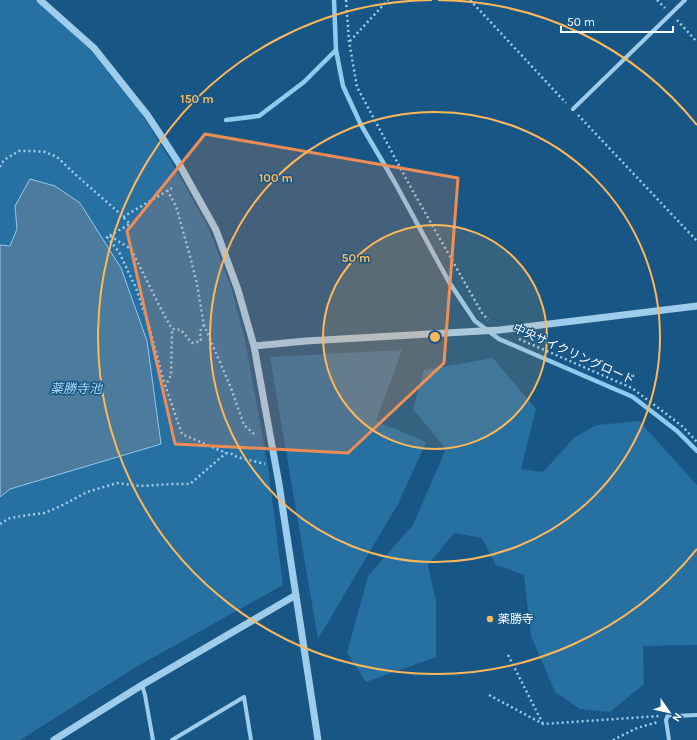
<svg xmlns="http://www.w3.org/2000/svg" width="697" height="740" viewBox="0 0 697 740" font-family="Karla,'Noto Sans JP',sans-serif">
  <style>
    .green { fill: #2770a2 }
    .water { fill: #4d7b9d; stroke: #90caef }
    .lines { fill: none; stroke-linecap: round; stroke-linejoin: round }
    .stream { stroke: #90caef; stroke-width: 4.5 }
    .path { stroke: #9eccec; stroke-width: 2.5; stroke-dasharray: 2 3; stroke-linecap: butt }
    .minor { stroke: #9eccec; stroke-width: 4 }
    .tertiary { stroke: #9eccec; stroke-width: 7 }
    .marked { fill: #ef8b55; fill-opacity: 0.2; stroke: #ef8b55; stroke-width: 3; stroke-linejoin: round }
    .ring { fill: none; stroke: #ffb759; stroke-width: 2 }
    .poi-dot { fill: #ffb759; stroke: #185785; stroke-width: 1.5 }
    .labels { text-anchor: middle; dominant-baseline: central; stroke-width: 3; stroke-linejoin: round; paint-order: stroke }
    .street-label { font-size: 12px; fill: #fff; stroke: #185785 }
    .poi-label { font-size: 12px; fill: #fff; stroke: #185785; text-anchor: start }
    .water-label { font-size: 13px; font-style: italic; fill: #a9d6f4; stroke: #185785 }
    .centre { fill: #ffb759; stroke: #185785; stroke-width: 2 }
    .ring-label { font-size: 12px; text-anchor: middle; font-weight: bold; fill: #ffb759; stroke: #185785; stroke-width: 3; stroke-linejoin: round; paint-order: stroke }
  </style>
  <rect width="100%" height="100%" fill="#185785"/>
  <path class="green" d="M0 0H35L87 46 141 113 171 161 208 227 230 284 245 340 268 467 283 585 136 667 20 740H0Z
    M402 350 376 421 426 442 398 504 318 639 270 357Z
    M493 358 536 409 521 469 543 472 575 437 597 425 639 421 697 485V645L643 646 644 684 610 712 580 709 555 692 531 636 524 575 496 565 482 538 454 533 428 565 436 601V657L366 682 347 653 368 576 413 525 446 449 413 409 424 370Z"/>
  <path class="water" d="M30 179 55 186 80 203 121 268 147 341 161 444 10 489 0 497V245L10 246 17 229 15 206Z"/>
  <g class="lines">
    <path class="stream" d="M334 0 336 50
      M226 120 259 116 304 82 336 50 343 86 361 125 394 181 449 282 475 321 499 339 633 397 677 431 697 451"/>
    <path class="path" d="M346 0 349 41 357 87 410 186 482 313 488 320
      M470 0 566 103
      M657 0 665 8
      M677 20 697 42
      M350 41 388 0
      M578 115 697 241
      M0 167 4 160 19 151H33L45 152 57 157 76 175 117 211 130 224 107 237 119 252 136 288 149 326 164 382 182 434 226 453 232 454 237 457 265 464
      M167 190 176 206 191 260 197 284 204 325 231 388 244 425 254 434
      M123 217 172 188
      M110 236 131 249 162 311 172 329
      M519 339 632 388 682 426 697 442
      M165 387 171 375 172 329 181 330 192 343 201 341 200 331 204 325
      M0 524 10 518 29 515 44 513 61 506 87 492 117 483 141 486 173 484H190L226 453
      M508 655 543 724
      M489 695 543 724 659 716
      M613 740 637 728 658 722"/>
    <path class="minor" d="M573 109 685 0
      M142 685 145 695 153 740
      M172 740 244 697 251 740
      M669 740 666 720 668 715 675 716 697 715"/>
    <path class="tertiary" d="M40 0 94 48 148 116 178 162 216 230 238 290 254 346 279 484 318 740
      M254 346 306 341 499 330 697 306
      M54 740 142 685 296 595"/>
  </g>
  <path class="marked" d="M205 134 458 178 444 363 348 453 175 444 127 231Z"/>
  <circle cx="435" cy="337" r="112" fill="#ffb759" fill-opacity=".12"/>
  <g class="ring">
    <circle cx="435" cy="337" r="112"/>
    <circle cx="435" cy="337" r="225"/>
    <path d="M697 549A337 337 0 1 1 432 0M438 0A337 337 0 0 1 697 125"/>
  </g>
  <circle class="poi-dot" cx="490" cy="619" r="4"/>
  <g class="labels">
    <g class="street-label">
      <text transform="translate(574 354) rotate(24)">中央サイクリングロード</text>
    </g>
    <g class="poi-label">
      <text x="498" y="619">薬勝寺</text>
    </g>
    <g class="water-label">
      <text x="76" y="388">薬勝寺池</text>
    </g>
  </g>
  <circle cx="435" cy="337" r="6" class="centre"/>
  <g class="ring-label">
    <text x="197" y="103">150 m</text>
    <text x="276" y="182">100 m</text>
    <text x="356" y="262">50 m</text>
  </g>
  <g transform="translate(669 712) rotate(124)" stroke="#185785" stroke-width="3" paint-order="stroke">
  <path d="M0-3L7 15L0 10L-7 15Z" fill="#ffffff"/>
  <text y="-6" font-size="11" font-weight="bold" text-anchor="middle" fill="#ffffff">N</text>
  </g>
  <path d="M561 26v6h112v-6" fill="none" stroke="#ffffff" stroke-width="2"/>
  <text x="567" y="26" font-size="12" fill="#ffffff" stroke="#185785" stroke-width="3" paint-order="stroke">50 m</text>
</svg>
